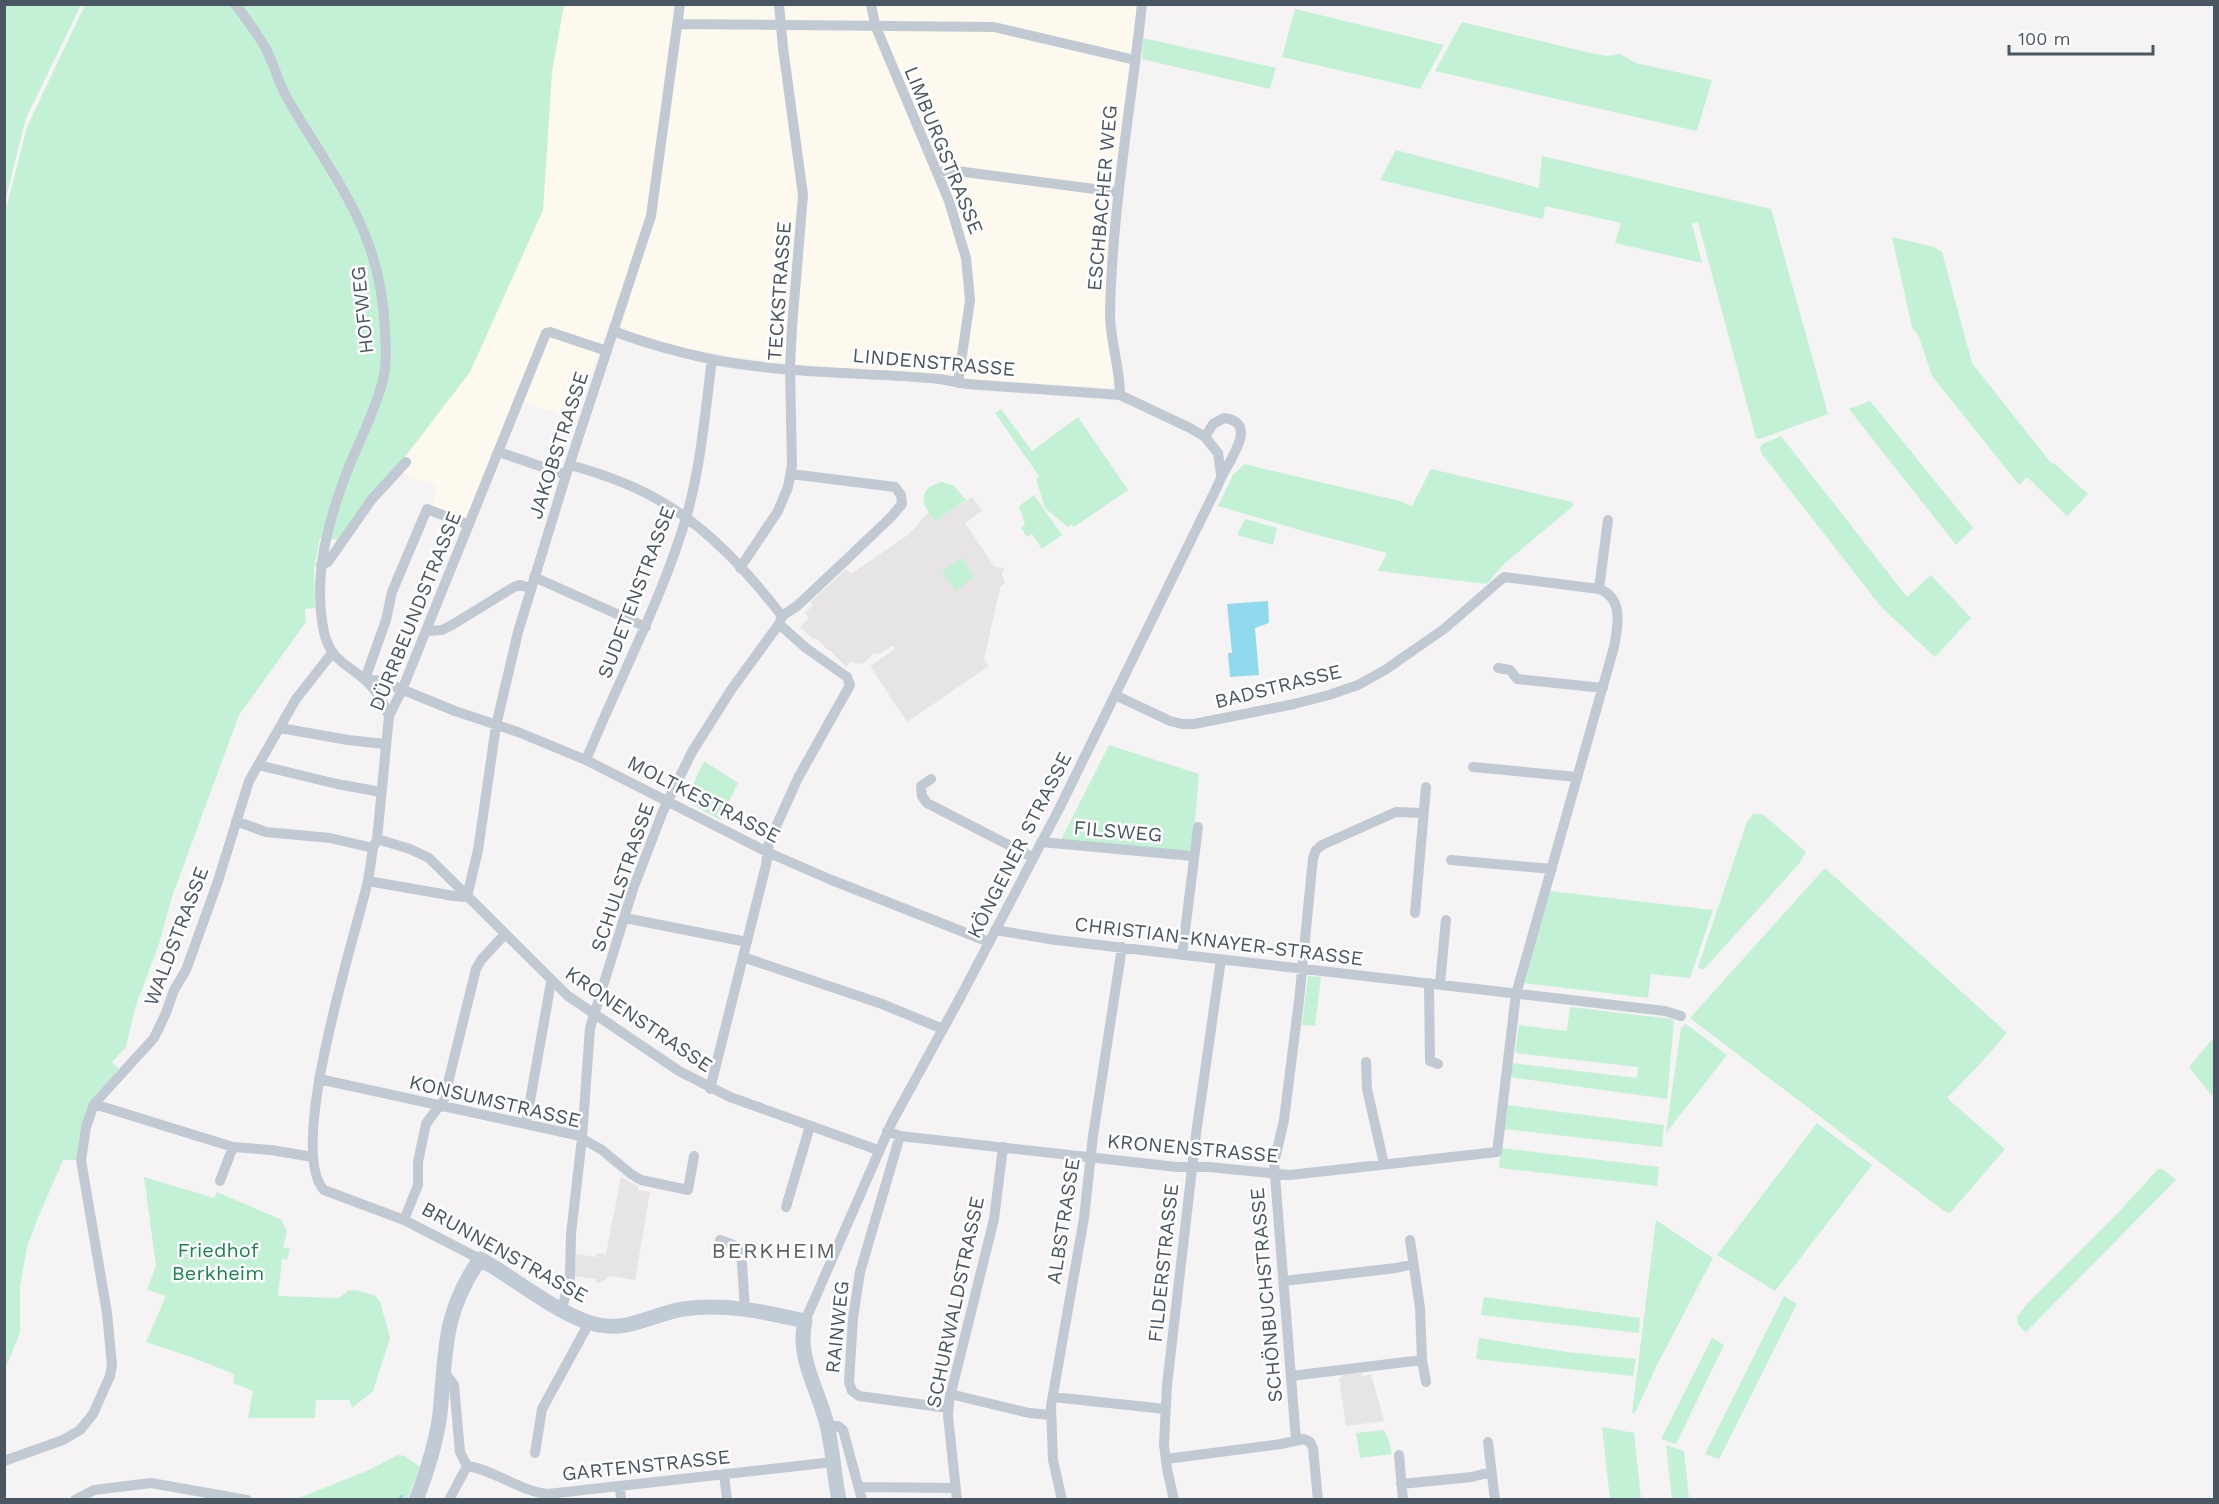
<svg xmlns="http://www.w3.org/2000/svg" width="2219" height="1504" viewBox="0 0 2219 1504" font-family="'Work Sans',sans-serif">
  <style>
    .commercial { fill: #fdf9ef }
    .education { fill: #e6e4e5 }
    .green { fill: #c3f1d5 }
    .water { fill: #90daee }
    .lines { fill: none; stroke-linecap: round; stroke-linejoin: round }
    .stream { stroke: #90daee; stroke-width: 3 }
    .street { stroke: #c1cad2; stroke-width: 10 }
    .secondary { stroke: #c1cbd6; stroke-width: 15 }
    .labels { text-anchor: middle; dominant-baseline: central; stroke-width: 5; stroke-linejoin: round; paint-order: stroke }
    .street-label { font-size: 20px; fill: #4a5661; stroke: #fff }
    .park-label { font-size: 20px; fill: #17864f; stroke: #fff }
    .quarter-label { font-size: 22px; letter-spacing: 1.5px; fill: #5f6368; stroke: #fff }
  </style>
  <rect width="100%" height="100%" fill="#f5f3f3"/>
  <path class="commercial" d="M564 5H1137L1112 201 1105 301V328L1115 379 1113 386 1109 388 972 379 953 375 815 366 738 357 687 348 630 333 626 328 608 322 576 420 528 403 513 401 466 521 431 507 438 487 396 470 470 372 496 313 548 119 552 72Z"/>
  <path class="education" d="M972 497 982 511 965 523 992 563 995 567 1004 568 1002 576 1005 582 1000 588 984 659 989 666 907 722 870 666 895 649 893 645 879 654 874 653 862 664 850 662 846 667 830 650H828L816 638 814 640 800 627 809 618 805 613 813 605 810 602 846 569 851 574 883 552 908 535 929 512 936 520Z
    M621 1177 638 1186V1190L650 1192 635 1280 610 1276 600 1283H596V1279L574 1276 576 1254 596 1257 597 1253 606 1254Z
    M1361 1373 1362 1377 1371 1374 1384 1421 1346 1426 1339 1378 1342 1377V1375Z"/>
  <path class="green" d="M5 4 81 5 26 118 5 201Z
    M85 5H564L552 72 543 210 470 372 341 540 320 538 314 570 315 608 305 609 306 622 239 715 172 897 159 944 135 1008 126 1047 112 1062 119 1069 90 1101 80 1131 76 1160H63L37 1220 27 1247 20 1287V1333L5 1369 4 217 27 127Z
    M1295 9 1444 45 1420 89 1282 57Z
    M1462 22 1586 52 1606 56 1620 54 1636 63 1712 80 1697 131 1435 71Z
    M1143 38 1276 68 1270 89 1142 59Z
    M1396 150 1539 188 1542 156 1771 209 1828 414 1768 436 1759 439 1756 438 1698 222 1692 224 1702 263 1615 243 1621 223 1545 206 1543 219 1380 180Z
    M1892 237 1934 247 1942 252 1972 363 2051 463 2055 464 2088 494 2067 516 2027 477 2019 485 1932 376 1919 337 1912 327Z
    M1870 401 1973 528 1956 545 1849 409Z
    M1001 409 1032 451 1078 417 1128 490 1074 527 1072 524 1068 527 1045 508 1036 479 1039 476 995 413Z
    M1781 436 1907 597 1931 575 1971 618 1935 657 1882 608 1761 453 1760 447 1764 443Z
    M1244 464 1400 501 1412 506 1431 469 1572 502 1573 506 1503 565 1487 584 1378 571 1387 553 1310 533 1218 506 1233 475Z
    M941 482 953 485 966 500 935 521C927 509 918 501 928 488Z
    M1034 495 1062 535 1042 549 1032 534 1027 537 1021 528 1025 524 1019 506Z
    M1245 519 1277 528 1273 545 1237 535Z
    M962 558 974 577 956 591 942 571Z
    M1109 745 1199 774 1193 844 1188 852 1061 840Z
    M704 761 738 783 720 820 692 804 693 801 687 797Z
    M1753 814H1761L1766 817 1806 852 1799 864 1703 970 1698 967 1747 822Z
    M1825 868 2007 1033 1979 1065 1947 1098 2005 1149 1950 1213 1944 1211 1690 1018Z
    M1550 891 1713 910 1690 978 1651 974 1648 998 1524 983Z
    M1308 976 1321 977 1315 1026 1302 1025Z
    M1570 1007 1672 1019 1674 1021 1667 1099 1510 1077 1512 1063 1637 1078 1638 1067 1515 1053 1519 1025 1567 1031Z
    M1686 1024 1727 1055 1666 1133 1681 1028Z
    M2214 1037V1093L2212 1096 2189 1067Z
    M1507 1105 1664 1125 1662 1147 1504 1129Z
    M1817 1123 1872 1165 1775 1291 1717 1255Z
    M1501 1148 1659 1167 1657 1186 1499 1168Z
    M2158 1169H2162L2176 1180 2026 1332 2018 1325 2017 1317 2026 1305 2116 1215Z
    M144 1177 214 1198 217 1192 282 1220 287 1232 283 1247 290 1249 287 1260 282 1259 278 1296 339 1298 348 1291 355 1290 374 1295 380 1301 390 1338 373 1391 352 1408 349 1400H316L315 1418H248L253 1391 233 1383 234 1374 191 1357 146 1342 166 1296 147 1290 156 1266Z
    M1656 1220 1713 1258 1657 1365 1635 1413H1632Z
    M1784 1296 1797 1304 1719 1459 1705 1454Z
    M1484 1297 1640 1318 1639 1333 1481 1315Z
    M1479 1338 1567 1352 1636 1359 1633 1376 1476 1359Z
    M1712 1338 1724 1345 1676 1444 1661 1439Z
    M1602 1427 1634 1433 1641 1499H1610Z
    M1384 1430 1389 1441 1392 1454 1360 1458 1356 1433Z
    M1666 1445 1684 1451 1689 1499H1672Z
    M398 1455 405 1456 420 1467 407 1499 294 1500 369 1470Z"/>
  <path class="water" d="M1268 601 1269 623 1255 628 1259 675 1230 677 1228 653H1232L1227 604Z"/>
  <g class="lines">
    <path class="stream" d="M399 1500 402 1496"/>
    <path class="street" d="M235 4C247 20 260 36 268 53 276 70 280 88 290 103 337 183 381 232 385 330 386 348 387 366 382 384 374 412 361 438 350 464 329 517 312 575 324 632 330 659 345 663 364 679 376 689 383 701 389 716
      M871 4 875 25 949 201 966 258 970 300 958 383
      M678 24 994 27 1135 60
      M937 173 949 170 1117 192
      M613 331C645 343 677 352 710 359 785 374 864 372 940 379L967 384 1120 395 1190 428 1205 437 1218 453 1221 474
      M1120 395C1120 367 1110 341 1110 314 1112 209 1131 108 1142 4
      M499 452 566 475
      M570 465C603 474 637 486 667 505 712 532 750 575 782 616
      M321 565 328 562 372 499 406 462
      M740 568 778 511 788 487 792 465 790 368 792 327 803 195 783 48 779 4
      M534 577 646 627
      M1599 589 1608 520
      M426 631 442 630 452 625 514 587 520 585 531 588
      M1498 668 1510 670 1517 679 1603 688
      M365 679 381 681 455 711 518 732 586 760 767 852 829 879 989 942
      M365 679 386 620 392 592 427 509 469 525
      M280 728 348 740 385 744
      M586 760C619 679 661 602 686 518 701 466 705 413 712 359
      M258 765 337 784 381 792
      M1473 767 1577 777
      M931 779 921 786 922 796 927 803 1032 857
      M236 821 266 832 330 838 373 848
      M377 839 410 849 429 858 568 996 679 1071 730 1097 878 1150
      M1041 842 1193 856
      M1451 860 1552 869
      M368 881 454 896 467 897
      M467 897 478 850 496 726 518 632 566 475 651 216 680 4
      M1415 913 1426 787
      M625 918 747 942
      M995 930 1056 940 1665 1011 1681 1016
      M1182 955 1198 827
      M743 957 882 1004 943 1029
      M1429 983 1430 1061 1438 1064
      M1440 984 1446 920
      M1366 1062 1367 1089 1384 1164
      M319 1079 576 1135 602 1150 631 1174 641 1180 688 1190 694 1156
      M710 1089 766 865 769 842 798 778 850 685 847 677 806 648 779 624
      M94 1104 233 1147 271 1150 313 1157
      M442 1107 476 969 481 960 505 934
      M526 1124 551 982
      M887 1131 900 1136 1177 1167H1209L1290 1175 1497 1152 1516 994 1614 647C1618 626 1624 598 1599 589L1504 577 1444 629 1385 670 1358 685 1329 695 1294 704 1194 724H1182L1170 721 1115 695
      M900 1136 860 1272 853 1318 849 1382 852 1391 859 1396 948 1408
      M220 1181 233 1147
      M786 1207 810 1126
      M404 1220 418 1185V1162L426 1124 439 1106
      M720 1240 741 1248 745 1310
      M1410 1240 1420 1308 1422 1360 1426 1382
      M480 1259 404 1220 324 1190C286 1150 355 936 368 881L373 848 377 839 389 716 402 690 546 333 550 332 607 351
      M1284 1281 1396 1268 1413 1264
      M562 1309 570 1277 571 1234 582 1138 590 1028 633 889 663 811 692 752 731 690 779 624 782 616 797 606 846 560 891 517 902 504 901 495 895 487 791 474
      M805 1321 892 1122 961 996 1059 809 1218 485C1223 467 1263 423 1224 418L1213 424 1205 437
      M443 1370 454 1385 460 1452 467 1466
      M1291 1376 1422 1360
      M950 1394 1029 1413 1050 1415
      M1053 1397 1165 1409
      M828 1426H838L843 1430 862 1500
      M1296 1440 1274 1163 1284 1120 1299 1001 1313 858 1316 850 1322 845 1396 812 1423 813
      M1488 1442 1495 1500
      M535 1453 542 1409 589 1323
      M1399 1455 1403 1500
      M1166 1459 1281 1444 1304 1439 1310 1442 1313 1448 1318 1500
      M4 1461 63 1440 80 1430 93 1414 110 1376 112 1365 107 1313 81 1160 86 1127 94 1104 154 1038 166 1013 174 990 186 970 218 881 249 781 296 699 332 653
      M467 1466C495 1470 521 1492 548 1494L833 1462
      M724 1474 727 1500
      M1401 1484 1472 1477 1491 1472
      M620 1486 621 1500
      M859 1487 956 1488
      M75 1500 94 1490 151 1483 247 1500
      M449 1500 467 1466
      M957 1500 948 1416 949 1401 994 1219 1003 1147
      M1062 1500 1053 1460 1051 1406 1084 1218 1093 1136 1122 947
      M1174 1500 1167 1469 1164 1444 1167 1385 1196 1134 1221 959"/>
    <path class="secondary" d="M416 1500C427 1472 436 1444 440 1414 446 1352 442 1314 480 1259 514 1277 563 1319 599 1325 629 1331 654 1314 683 1309 725 1303 765 1312 805 1321 796 1358 819 1390 827 1425 833 1450 834 1475 839 1500"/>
  </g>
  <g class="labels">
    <g class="street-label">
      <text transform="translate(944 150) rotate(68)">LIMBURGSTRASSE</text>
      <text transform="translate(1102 198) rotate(-85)">ESCHBACHER WEG</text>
      <text transform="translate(779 291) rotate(-86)">TECKSTRASSE</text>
      <text transform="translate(362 310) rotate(-96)">HOFWEG</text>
      <text transform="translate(934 362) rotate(5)">LINDENSTRASSE</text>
      <text transform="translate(558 445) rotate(-72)">JAKOBSTRASSE</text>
      <text transform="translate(636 592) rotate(-69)">SUDETENSTRASSE</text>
      <text transform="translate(415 611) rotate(-68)">DÜRRBEUNDSTRASSE</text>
      <text transform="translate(1278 686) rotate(-14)">BADSTRASSE</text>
      <text transform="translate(704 799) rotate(27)">MOLTKESTRASSE</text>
      <text transform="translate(1118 831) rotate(5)">FILSWEG</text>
      <text transform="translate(1019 845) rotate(-63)">KÖNGENER STRASSE</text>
      <text transform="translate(622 877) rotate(-71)">SCHULSTRASSE</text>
      <text transform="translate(176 936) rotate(-69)">WALDSTRASSE</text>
      <text transform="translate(1219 941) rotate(7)">CHRISTIAN-KNAYER-STRASSE</text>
      <text transform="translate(639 1019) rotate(34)">KRONENSTRASSE</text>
      <text transform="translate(495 1101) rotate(13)">KONSUMSTRASSE</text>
      <text transform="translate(1193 1148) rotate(5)">KRONENSTRASSE</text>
      <text transform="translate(1063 1221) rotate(-81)">ALBSTRASSE</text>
      <text transform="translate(505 1252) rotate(29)">BRUNNENSTRASSE</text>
      <text transform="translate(1163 1263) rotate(-84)">FILDERSTRASSE</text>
      <text transform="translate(1266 1295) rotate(-95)">SCHÖNBUCHSTRASSE</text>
      <text transform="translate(955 1302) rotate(-78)">SCHURWALDSTRASSE</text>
      <text transform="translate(837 1327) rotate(-84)">RAINWEG</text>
      <text transform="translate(646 1465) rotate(-6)">GARTENSTRASSE</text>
    </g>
    <g class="park-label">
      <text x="218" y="1250">Friedhof<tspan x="218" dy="23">Berkheim</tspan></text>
    </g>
    <g class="quarter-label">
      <text x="774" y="1250">BERKHEIM</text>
    </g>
  </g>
  <rect width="2219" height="1504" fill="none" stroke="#4a5661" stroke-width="12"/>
  <path d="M2009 45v9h144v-9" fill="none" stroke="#4a5661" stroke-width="3"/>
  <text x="2018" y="45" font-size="18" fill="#4a5661" stroke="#ffffff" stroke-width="4.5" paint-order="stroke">100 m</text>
</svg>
